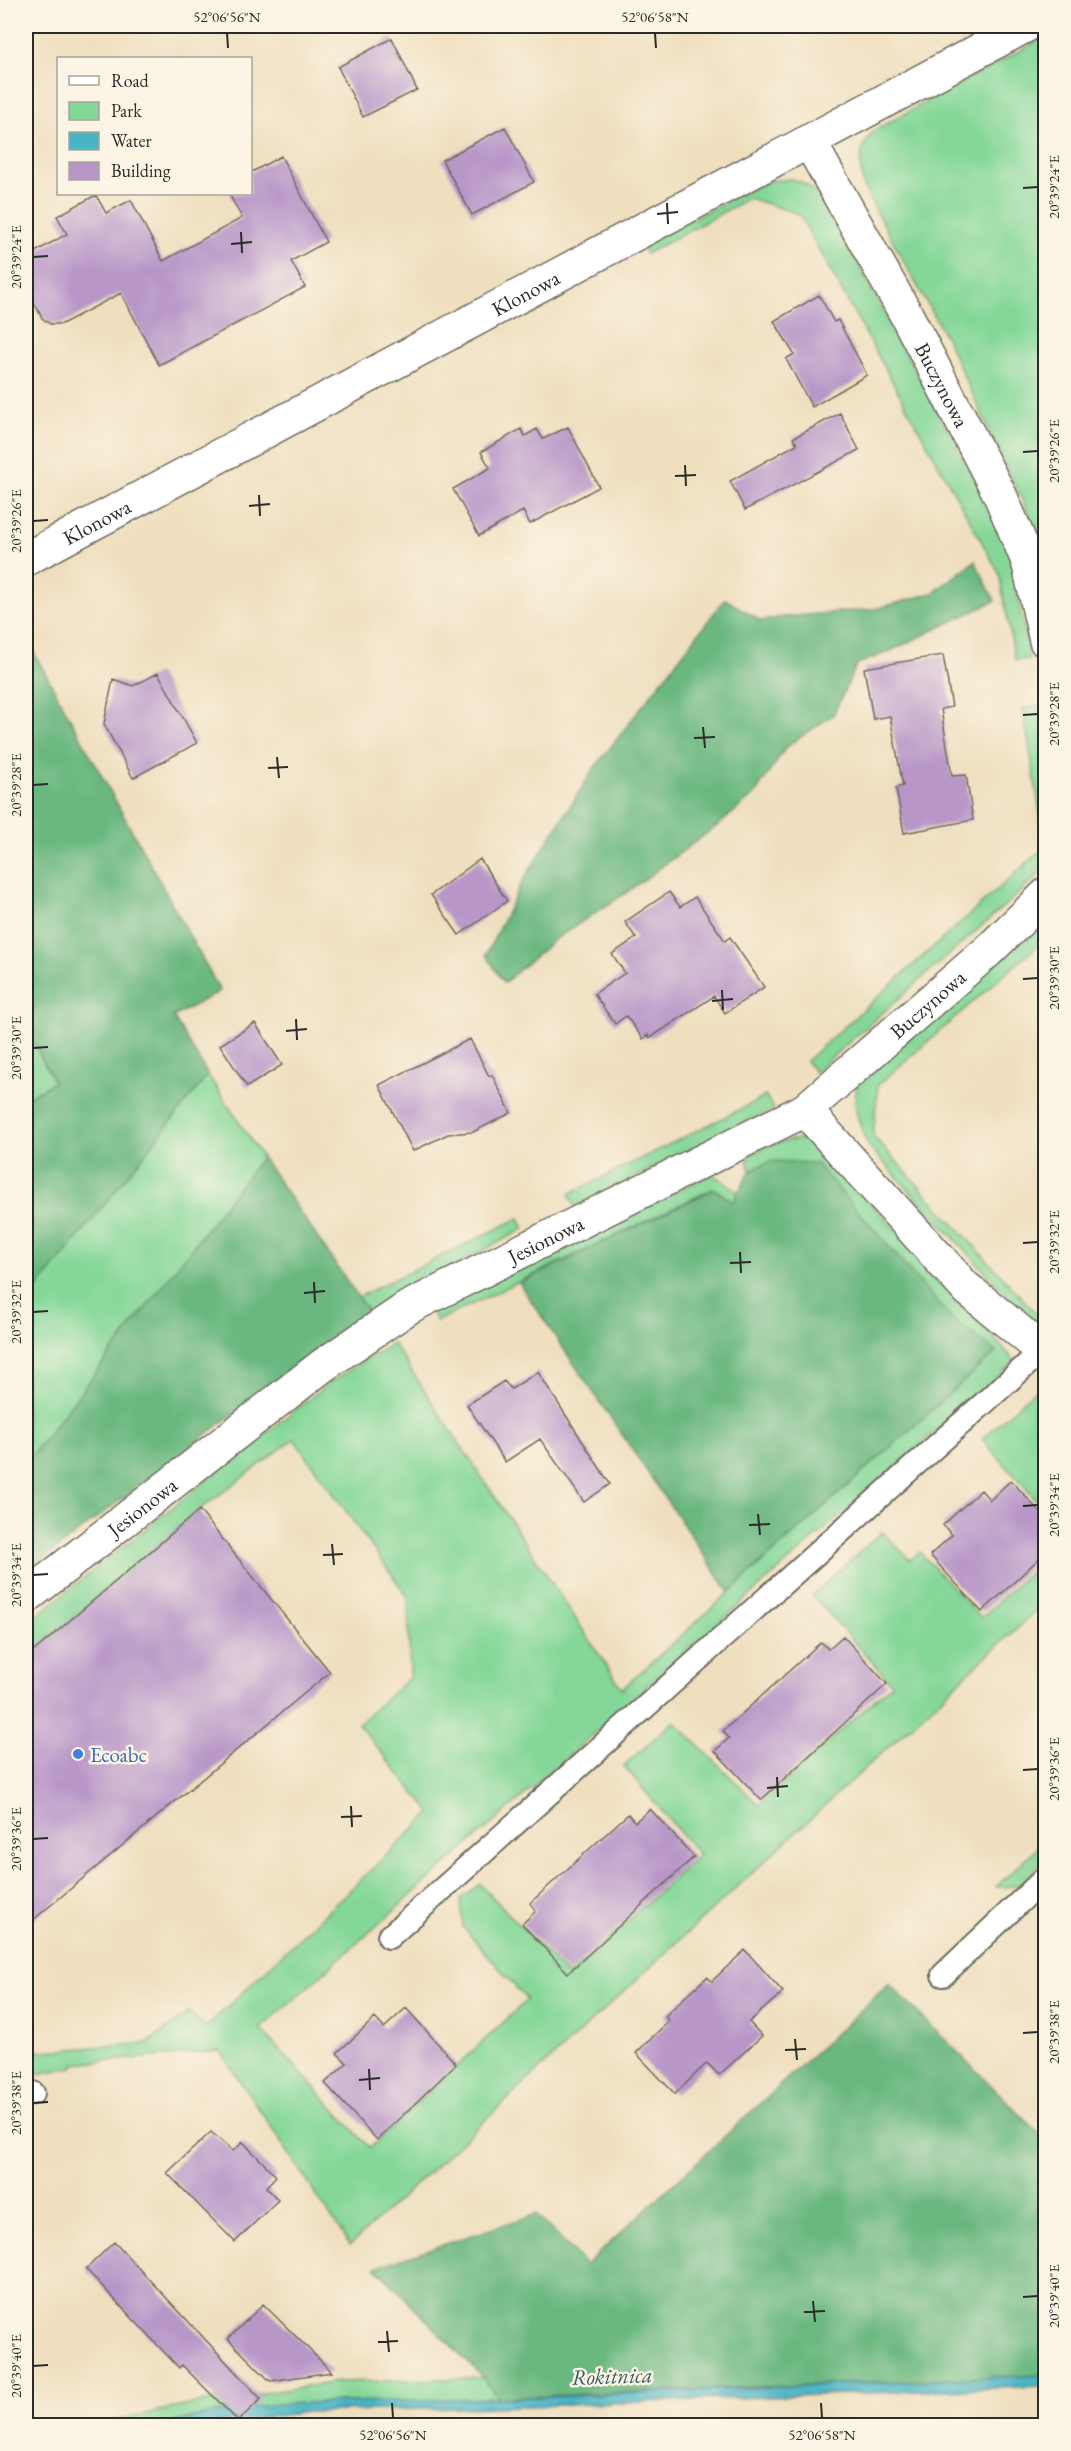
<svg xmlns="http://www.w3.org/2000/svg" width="1071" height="2451" viewBox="0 0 1071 2451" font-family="'EB Garamond',serif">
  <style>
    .green { fill: #84d798; stroke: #588162; stroke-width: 1.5 }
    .forest { fill: #6bb880; stroke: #4b7256; stroke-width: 1.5 }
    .water { fill: #48b4c4; stroke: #3a7078; stroke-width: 1.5 }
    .building { fill: #b896c8 }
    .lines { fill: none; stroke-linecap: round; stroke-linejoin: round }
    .lane-casing { stroke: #706a5f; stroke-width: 26 }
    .street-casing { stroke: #706a5f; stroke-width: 36 }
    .lane { stroke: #fff; stroke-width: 22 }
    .street { stroke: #fff; stroke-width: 33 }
    .ticks { fill: none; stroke: #2b2b2b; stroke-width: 2 }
    .shop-dot { fill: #3f7fe0; stroke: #fcf5e5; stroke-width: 2 }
    .labels { text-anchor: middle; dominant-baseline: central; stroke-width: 5; stroke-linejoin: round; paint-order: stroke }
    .street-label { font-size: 21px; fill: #2b2b2b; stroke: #fcf5e5 }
    .shop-label { font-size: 21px; fill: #366cbe; stroke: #fcf5e5; text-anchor: start }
    .water-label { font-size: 22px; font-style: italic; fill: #355b61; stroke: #fcf5e5 }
    .neatline { fill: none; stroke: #2b2b2b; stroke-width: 2 }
    .ticks-label { font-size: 15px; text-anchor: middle; fill: #2b2b2b }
  </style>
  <rect width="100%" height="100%" fill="#fcf5e5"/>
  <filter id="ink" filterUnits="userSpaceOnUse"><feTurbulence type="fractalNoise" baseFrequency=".0167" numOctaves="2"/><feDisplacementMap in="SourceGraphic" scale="12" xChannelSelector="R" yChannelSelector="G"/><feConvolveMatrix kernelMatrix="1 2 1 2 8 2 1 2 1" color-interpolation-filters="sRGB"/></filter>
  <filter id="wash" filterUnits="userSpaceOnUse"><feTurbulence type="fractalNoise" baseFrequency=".008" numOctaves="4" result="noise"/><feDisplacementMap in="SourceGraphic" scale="24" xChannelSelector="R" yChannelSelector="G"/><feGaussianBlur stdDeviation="1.35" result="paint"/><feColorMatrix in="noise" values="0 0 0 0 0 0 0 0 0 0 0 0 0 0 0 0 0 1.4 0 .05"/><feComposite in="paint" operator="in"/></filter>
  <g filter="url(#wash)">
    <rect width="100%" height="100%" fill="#efdfbf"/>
    <path class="green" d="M1045 37V561L1032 521 946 338 867 194C858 171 857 151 873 131Z
      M791 179 803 183 821 196 995 517 1009 552 1030 659 1015 660 999 573 799 214 749 198 646 254 641 245 767 181Z
      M1041 704 1046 731 1045 843 1023 709Z
      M1045 847V864L1035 879 815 1072 806 1061Z
      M1045 915V939L878 1085 873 1136 1045 1323V1336L869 1147C860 1127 852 1108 857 1086Z
      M26 1028 54 1082 26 1098Z
      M208 1075 262 1157 26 1463V1302Z
      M765 1095 774 1109 575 1207 569 1194 761 1099Z
      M802 1139 815 1141 1015 1361 260 2029 370 2148 527 2000 463 1927 461 1899 480 1884 568 1976 699 1855 624 1766 674 1721 759 1805 892 1684 812 1595 882 1532 910 1560 920 1552 981 1618 1045 1558V1602L350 2245 220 2051 74 2064V2067L26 2076V2053L30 2052 148 2043 189 2012 206 2027 431 1813 358 1724 410 1677 408 1597 294 1439 199 1510 26 1658V1624L329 1383 393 1343 622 1689 996 1352 951 1318 771 1161 750 1171 747 1159C757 1146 785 1140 802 1139Z
      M712 1174 739 1192 733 1202 714 1188 437 1321 430 1310Z
      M519 1218 524 1229 417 1286 371 1316 358 1297Z
      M1034 1391 1045 1403V1510L982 1439Z
      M1045 1840V1860L1018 1886 996 1887Z
      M483 2378 499 2398 279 2404 220 2412 160 2425 87 2426 198 2403 337 2382Z"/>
    <path class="forest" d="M975 561 995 601 886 653 857 664 833 715 786 747 755 794 721 823 626 893 555 939 504 983 486 955 522 882 593 770 725 599 761 621 783 617 875 609 933 593Z
      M26 638 220 991 173 1017 208 1075 26 1302V1098L54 1082 26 1028Z
      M262 1157 371 1316 313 1353 26 1572V1463Z
      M771 1161 816 1163 951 1318 996 1352 729 1592 519 1283 714 1189 733 1202 750 1171Z
      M889 1984 1045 2139V2375L499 2398 483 2378 375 2267 536 2214 586 2265Z"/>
    <path class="water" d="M1045 2375V2386L569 2405 308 2412 205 2425 160 2426 220 2412 279 2404 571 2396Z"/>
    <g id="blocks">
      <path class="building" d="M392 38 417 90 363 117 338 67Z
        M505 127 534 182 472 215 442 160Z
        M281 156 326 242 291 261 305 287 159 365 121 293 62 324H50L42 318 26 286V257L67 234 57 216 96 195 106 213 131 200 163 261 242 218 229 194H250V173Z
        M819 295 834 322 838 320 867 375 812 407 786 359 794 354 774 321Z
        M840 413 859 450 745 510 730 481 797 444 793 438Z
        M568 427 599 487 530 524 523 511 479 536 453 489 490 468 481 452 521 429 525 436 537 429 543 439Z
        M943 655 952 707 941 709 952 776 966 775 973 820 904 833 896 788 903 786 890 716 873 719 864 668Z
        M158 673 197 743 133 778 104 724 113 679 133 686Z
        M480 859 507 901 459 935 431 895Z
        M669 892 680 907 695 897 725 941 730 937 764 987 725 1013 714 996 650 1038 648 1035 643 1039 626 1016 615 1024 594 994 625 973 612 954 636 938 625 922Z
        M255 1023 282 1065 247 1087 220 1045Z
        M470 1039 489 1076 492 1075 511 1113 473 1132 448 1134 413 1151 379 1085Z
        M538 1372 610 1484 584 1502 540 1439 505 1462 467 1405 504 1381 511 1389Z
        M1011 1480 1046 1519V1552L982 1612 930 1555 952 1535 943 1525 981 1490 990 1500Z
        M199 1510 330 1672 26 1926V1658Z
        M843 1636 887 1684 761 1800 715 1751 729 1738 723 1731 821 1642 828 1649Z
        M650 1809 694 1857 568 1973 522 1924 536 1911 530 1903 628 1814 635 1822Z
        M745 1950 783 1992 749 2022 762 2036 719 2075 707 2063 675 2094 636 2053 669 2021 665 2016 686 1996 707 1977 712 1981Z
        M406 2008 456 2064 377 2140 325 2083 347 2063 337 2053 375 2018 384 2028Z
        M211 2132 233 2151 243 2142 276 2176 266 2187 278 2200 235 2242 167 2173Z
        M114 2242 261 2399 238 2421 182 2365 179 2368 86 2269Z
        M263 2304 332 2372 270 2381 228 2339Z"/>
    </g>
  </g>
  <g filter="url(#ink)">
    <use href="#blocks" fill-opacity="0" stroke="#706a5f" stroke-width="1.5"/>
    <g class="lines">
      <g class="lane-casing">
        <path id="lane" d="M389 1937 1043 1350
          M943 1975 1046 1877
          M26 2094 33 2093"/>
      </g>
      <g class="street-casing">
        <g id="street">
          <path id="s1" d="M809 141 907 316 1000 495 1028 561 1046 641"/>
          <path id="s2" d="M26 559 1025 26"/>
          <path id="s3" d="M805 1110 988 951 1046 895"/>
          <path id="s4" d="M26 1597 322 1366 409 1307 805 1110 965 1287 1046 1353"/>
        </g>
      </g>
      <use href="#lane" class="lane"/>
      <use href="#street" class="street"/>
    </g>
  </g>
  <path class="ticks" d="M227 33 228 48M655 33 656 48M1023 188 1038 187M667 203 668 224M657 214 678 212M241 232 242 253M231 244 252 242M33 257 48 256M1023 452 1038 451M685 465 686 486M675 476 696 475M259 495 260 516M249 506 270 504M33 521 48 520M1023 715 1038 714M703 727 705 748M694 738 715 737M277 757 279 778M268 768 288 767M33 785 48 784M1023 979 1038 978M722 990 723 1010M712 1001 733 999M296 1019 297 1040M286 1031 307 1029M33 1048 48 1047M1023 1243 1038 1242M740 1252 741 1273M730 1263 751 1262M314 1282 315 1303M304 1293 325 1291M33 1312 48 1311M1023 1506 1038 1505M758 1514 760 1535M749 1525 770 1524M332 1544 334 1565M323 1555 343 1554M33 1575 48 1574M1023 1770 1038 1769M777 1777 778 1797M767 1788 788 1786M351 1806 352 1827M341 1817 362 1816M33 1839 48 1838M1023 2033 1038 2032M795 2039 797 2060M785 2050 806 2049M369 2069 370 2090M359 2080 380 2078M33 2103 48 2102M1023 2297 1038 2296M813 2301 815 2322M804 2312 825 2311M387 2331 389 2352M378 2342 398 2341M33 2366 48 2365M392 2403 393 2418M821 2403 822 2418"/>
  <circle class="shop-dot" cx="78" cy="1754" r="6"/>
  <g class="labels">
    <g class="street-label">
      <text stroke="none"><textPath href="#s2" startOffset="566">Klonowa</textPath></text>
      <text stroke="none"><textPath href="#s1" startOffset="278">Buczynowa</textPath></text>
      <text stroke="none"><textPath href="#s2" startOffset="80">Klonowa</textPath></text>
      <text stroke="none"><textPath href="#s3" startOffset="162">Buczynowa</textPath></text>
      <text stroke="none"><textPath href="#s4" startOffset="633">Jesionowa</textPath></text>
      <text stroke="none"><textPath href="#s4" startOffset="147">Jesionowa</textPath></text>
    </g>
    <g class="shop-label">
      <text x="90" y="1754">Ecoabc</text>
    </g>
    <g class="water-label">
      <text transform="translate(612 2376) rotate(-2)">Rokitnica</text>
    </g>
  </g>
  <rect width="1071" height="2451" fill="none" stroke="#fcf5e5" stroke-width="66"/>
  <rect x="57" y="57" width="195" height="138" fill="#fcf5e5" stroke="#a8a49b" stroke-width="1.5"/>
  <rect x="69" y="76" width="30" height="9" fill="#ffffff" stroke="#a8a49b" stroke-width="1.5"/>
  <text x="111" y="87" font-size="18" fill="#2b2b2b">Road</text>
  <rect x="69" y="102" width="30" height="18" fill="#84d798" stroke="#a8a49b" stroke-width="1.5"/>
  <text x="111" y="117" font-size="18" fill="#2b2b2b">Park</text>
  <rect x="69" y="132" width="30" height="18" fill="#48b4c4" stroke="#a8a49b" stroke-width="1.5"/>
  <text x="111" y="147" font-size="18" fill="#2b2b2b">Water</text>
  <rect x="69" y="162" width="30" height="18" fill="#b896c8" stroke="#a8a49b" stroke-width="1.5"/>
  <text x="111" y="177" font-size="18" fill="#2b2b2b">Building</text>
  <rect x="33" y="33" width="1005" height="2385" class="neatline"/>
  <g class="ticks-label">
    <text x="227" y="22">52°06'56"N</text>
    <text x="655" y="22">52°06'58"N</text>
    <text transform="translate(1054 187) rotate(-90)" y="5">20°39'24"E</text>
    <text transform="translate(16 257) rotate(-90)" y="5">20°39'24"E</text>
    <text transform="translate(1054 451) rotate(-90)" y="5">20°39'26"E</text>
    <text transform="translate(16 521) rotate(-90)" y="5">20°39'26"E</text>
    <text transform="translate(1054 714) rotate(-90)" y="5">20°39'28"E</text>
    <text transform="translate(16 785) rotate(-90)" y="5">20°39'28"E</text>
    <text transform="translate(1054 978) rotate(-90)" y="5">20°39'30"E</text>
    <text transform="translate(16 1048) rotate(-90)" y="5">20°39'30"E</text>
    <text transform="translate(1054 1242) rotate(-90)" y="5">20°39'32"E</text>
    <text transform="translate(16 1312) rotate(-90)" y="5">20°39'32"E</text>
    <text transform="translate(1054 1505) rotate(-90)" y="5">20°39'34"E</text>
    <text transform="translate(16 1575) rotate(-90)" y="5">20°39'34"E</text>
    <text transform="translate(1054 1769) rotate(-90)" y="5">20°39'36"E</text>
    <text transform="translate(16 1839) rotate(-90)" y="5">20°39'36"E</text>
    <text transform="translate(1054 2032) rotate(-90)" y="5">20°39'38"E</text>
    <text transform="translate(16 2103) rotate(-90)" y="5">20°39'38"E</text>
    <text transform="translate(1054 2296) rotate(-90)" y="5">20°39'40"E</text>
    <text transform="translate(16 2366) rotate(-90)" y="5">20°39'40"E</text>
    <text x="393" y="2440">52°06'56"N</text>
    <text x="822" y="2440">52°06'58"N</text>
  </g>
</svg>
